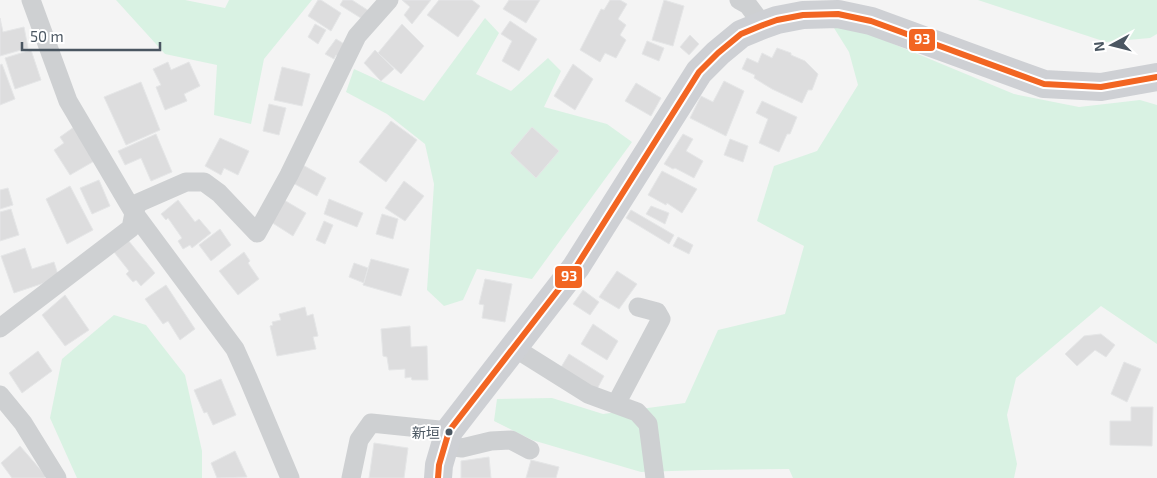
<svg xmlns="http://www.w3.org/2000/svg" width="1157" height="478" viewBox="0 0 1157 478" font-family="'Exo 2','Noto Sans JP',sans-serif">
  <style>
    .green { fill: #d9f2e3 }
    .building { fill: #ddddde; stroke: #e5e6e7 }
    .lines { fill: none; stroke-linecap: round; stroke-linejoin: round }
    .minor { stroke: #ced0d2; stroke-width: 19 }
    .secondary { stroke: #ced0d4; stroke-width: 28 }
    .bus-1-casing { stroke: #fff; stroke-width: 10 }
    .bus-1 { stroke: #f26522; stroke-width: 6 }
    .bus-dot { fill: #4a5661; stroke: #fff; stroke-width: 2 }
    .labels { text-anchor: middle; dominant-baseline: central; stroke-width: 4; stroke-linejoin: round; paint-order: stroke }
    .bus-label { font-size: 14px; fill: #4a5661; stroke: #fff; text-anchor: end }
    .line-badge { stroke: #fff; stroke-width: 2 }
    .badge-label { font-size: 14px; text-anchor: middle; font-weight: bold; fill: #fff }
  </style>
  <rect width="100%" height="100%" fill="#f4f4f4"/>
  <path class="green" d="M116 0H185L225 8 229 0H312L264 59 251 124 214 115 217 65 165 54Z
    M978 0H1157V34L1150 38 1106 42Z
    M485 18 499 33 476 74 511 91 548 58 561 71 544 107 607 124 632 142 532 279 477 269 463 300 444 306 427 290 434 184 425 144 387 114 346 92 354 69 424 101Z
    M834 28H855L1014 94 1079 107 1140 100 1157 105V344L1101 306 1016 378 1007 415 1017 464 1014 478H793L789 469 703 470 641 472 532 440 494 421 497 399 552 398 603 414 685 403 718 330 785 314 804 246 757 221 774 166 817 151 858 85 849 52Z
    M114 315 146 325 185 375 202 451V478H77L50 418 62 359Z"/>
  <path class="building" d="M318 0H321L341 13 331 31 308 16Z
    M343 0H352L369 11 364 20 340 5Z
    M402 0H431L412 24 404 15 410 7Z
    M439 0H472L480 6 458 37 427 15Z
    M509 0H540L526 23 503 9Z
    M610 0H620L627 4 618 19 626 25 620 35 626 40 616 58 605 53 600 62 580 50 601 9 604 10Z
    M664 0 684 6 673 46 652 40Z
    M0 18 3 32 24 27 28 48 0 56Z
    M510 21 537 39 519 71 502 61 512 41 501 34Z
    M315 24 326 30 318 44 308 37Z
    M402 24 424 46 401 74 378 53Z
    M690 35 699 44 689 55 680 47Z
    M336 39 346 45 339 57 336 55 334 59 325 54Z
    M647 41 664 48 659 61 642 54Z
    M777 48 791 53V55L805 61 818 74 812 90H808L802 103 772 89 754 78 755 75 742 69 747 58 758 63 762 53 772 58Z
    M31 50 41 80 15 89 5 58Z
    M375 50 394 69 381 81 364 63Z
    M168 62 171 70 189 62 200 86 184 94 187 101 165 110 156 87 161 85 153 69Z
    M2 64 15 99 0 105V65Z
    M573 64 593 79 575 110 554 96Z
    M282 67 310 74 302 106 274 100Z
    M724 81 744 91 726 136 690 118 701 96 713 102Z
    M141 82 160 130 126 145 104 97Z
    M636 83 661 98 651 116 625 101Z
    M762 101 797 117 790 134H787L779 152 759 143 768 119 756 113Z
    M269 104 286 108 279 135 263 131Z
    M391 121 417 140 386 182 359 162Z
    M74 127 96 160 70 175 54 150 64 143 60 137Z
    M532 127 559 151 536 178 510 153Z
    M156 134 172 172 151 181 141 158 125 165 118 151Z
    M683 134 693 139 686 151 703 161 694 178 675 168 673 169 664 164Z
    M220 138 249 151 238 175 224 168 221 175 205 166Z
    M730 139 748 146 743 162 724 155Z
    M301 164 326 178 317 196 291 182Z
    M662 171 697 189 682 213 667 203 666 205 648 195Z
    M99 180 110 206 92 214 80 188Z
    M404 181 424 196 405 221 385 208Z
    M70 186 93 230 67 244 46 199Z
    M8 188 13 205 0 209V190Z
    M329 199 363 213 357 227 324 214Z
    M178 200 195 222 199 219 211 233 192 248 190 245 183 249 178 241 182 238 168 218 166 220 161 214Z
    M284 200 306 213 293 236 271 222Z
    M651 206 669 213 665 224 646 214Z
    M11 209 19 235 0 241V212Z
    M631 210 674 235 669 244 626 218Z
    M382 214 398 219 393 239 376 234Z
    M324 221 333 225 325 244 316 240Z
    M220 229 231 245 211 261 199 245Z
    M678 237 693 245 689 254 673 246Z
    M128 240 155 273 141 286 136 280 133 282 126 274 129 271 114 252Z
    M25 248 32 269 54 262 59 278 14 293 1 256Z
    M244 252 250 261 248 263 259 279 238 295 219 271Z
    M371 259 409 269 401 296 363 285Z
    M354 263 368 268 364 283 349 277Z
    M617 271 637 284 619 309 599 297Z
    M485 279 512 284 505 322 482 318 484 305 479 304Z
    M166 285 195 329 180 340 168 321 163 324 145 299Z
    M583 290 599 302 590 315 573 304Z
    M65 295 89 330 65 346 42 315Z
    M305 307 307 316 313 314 318 336 313 337 316 349 277 356 270 326 273 325 272 322 281 320 279 314Z
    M593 324 618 341 607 360 581 344Z
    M410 326 411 347 427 346 428 380H412L411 377 405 378V369L389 370 387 357 383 356 381 329Z
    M1101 334 1115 345 1106 357 1095 350 1077 366 1065 354 1084 336Z
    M38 351 52 371 22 393 9 373Z
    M569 354 604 376 597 389 560 369Z
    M1124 362 1141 369 1127 402 1111 394Z
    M221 379 236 415 213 425 207 412 204 413 194 390Z
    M1131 407H1153L1152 446 1110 445V421H1131Z
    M374 443 408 448 404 478H369Z
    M20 446 46 476 44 478H12L1 463Z
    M235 451 247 477 217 478 211 463Z
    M489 457 491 478H461V461Z
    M531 460 559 467 556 478H526Z"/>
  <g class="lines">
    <path class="minor" d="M31 0 68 101 134 213 235 349 248 378 290 478
      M739 0 748 5 763 25
      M0 328 131 228 134 213 138 203 186 182H204L219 193 257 233 289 175 357 36 389 0
      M513 347 588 394 637 412 648 424 655 478
      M0 395 23 423 57 478
      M616 404 661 319 657 312 638 307
      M445 446 462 448 491 441 511 440 530 450
      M351 478 359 440 371 423 449 431"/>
    <path class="secondary" d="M438 478 439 465 449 431 576 267 699 72 718 53 741 34 763 25 777 20 803 15 838 14 871 21 1044 84 1101 87 1157 77"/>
    <g class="bus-1-casing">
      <path id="bus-1" d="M438 478 439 465 449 431 576 267 699 72 718 53 741 34 763 25 777 20 803 15 838 14 871 21 1044 84 1101 87 1157 77"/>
    </g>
    <use href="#bus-1" class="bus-1"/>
  </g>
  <circle class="bus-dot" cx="449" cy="432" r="4.5"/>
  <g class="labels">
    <g class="bus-label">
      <text x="440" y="432">新垣</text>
    </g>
  </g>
  <g class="line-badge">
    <rect x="908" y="28" width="28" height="24" rx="5" fill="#f26522"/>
    <rect x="554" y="265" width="29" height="24" rx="5" fill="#f26522"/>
  </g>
  <g class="badge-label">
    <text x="922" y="44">93</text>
    <text x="569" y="281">93</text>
  </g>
  <g transform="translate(1112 45) rotate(263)" stroke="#ffffff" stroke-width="4" paint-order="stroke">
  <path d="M0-4L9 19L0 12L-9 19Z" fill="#4a5661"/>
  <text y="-8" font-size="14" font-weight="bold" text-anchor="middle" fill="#4a5661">N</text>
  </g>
  <path d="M22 42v8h138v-8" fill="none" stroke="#4a5661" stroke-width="2.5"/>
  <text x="30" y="42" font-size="15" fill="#4a5661" stroke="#ffffff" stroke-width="4" paint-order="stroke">50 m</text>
</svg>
